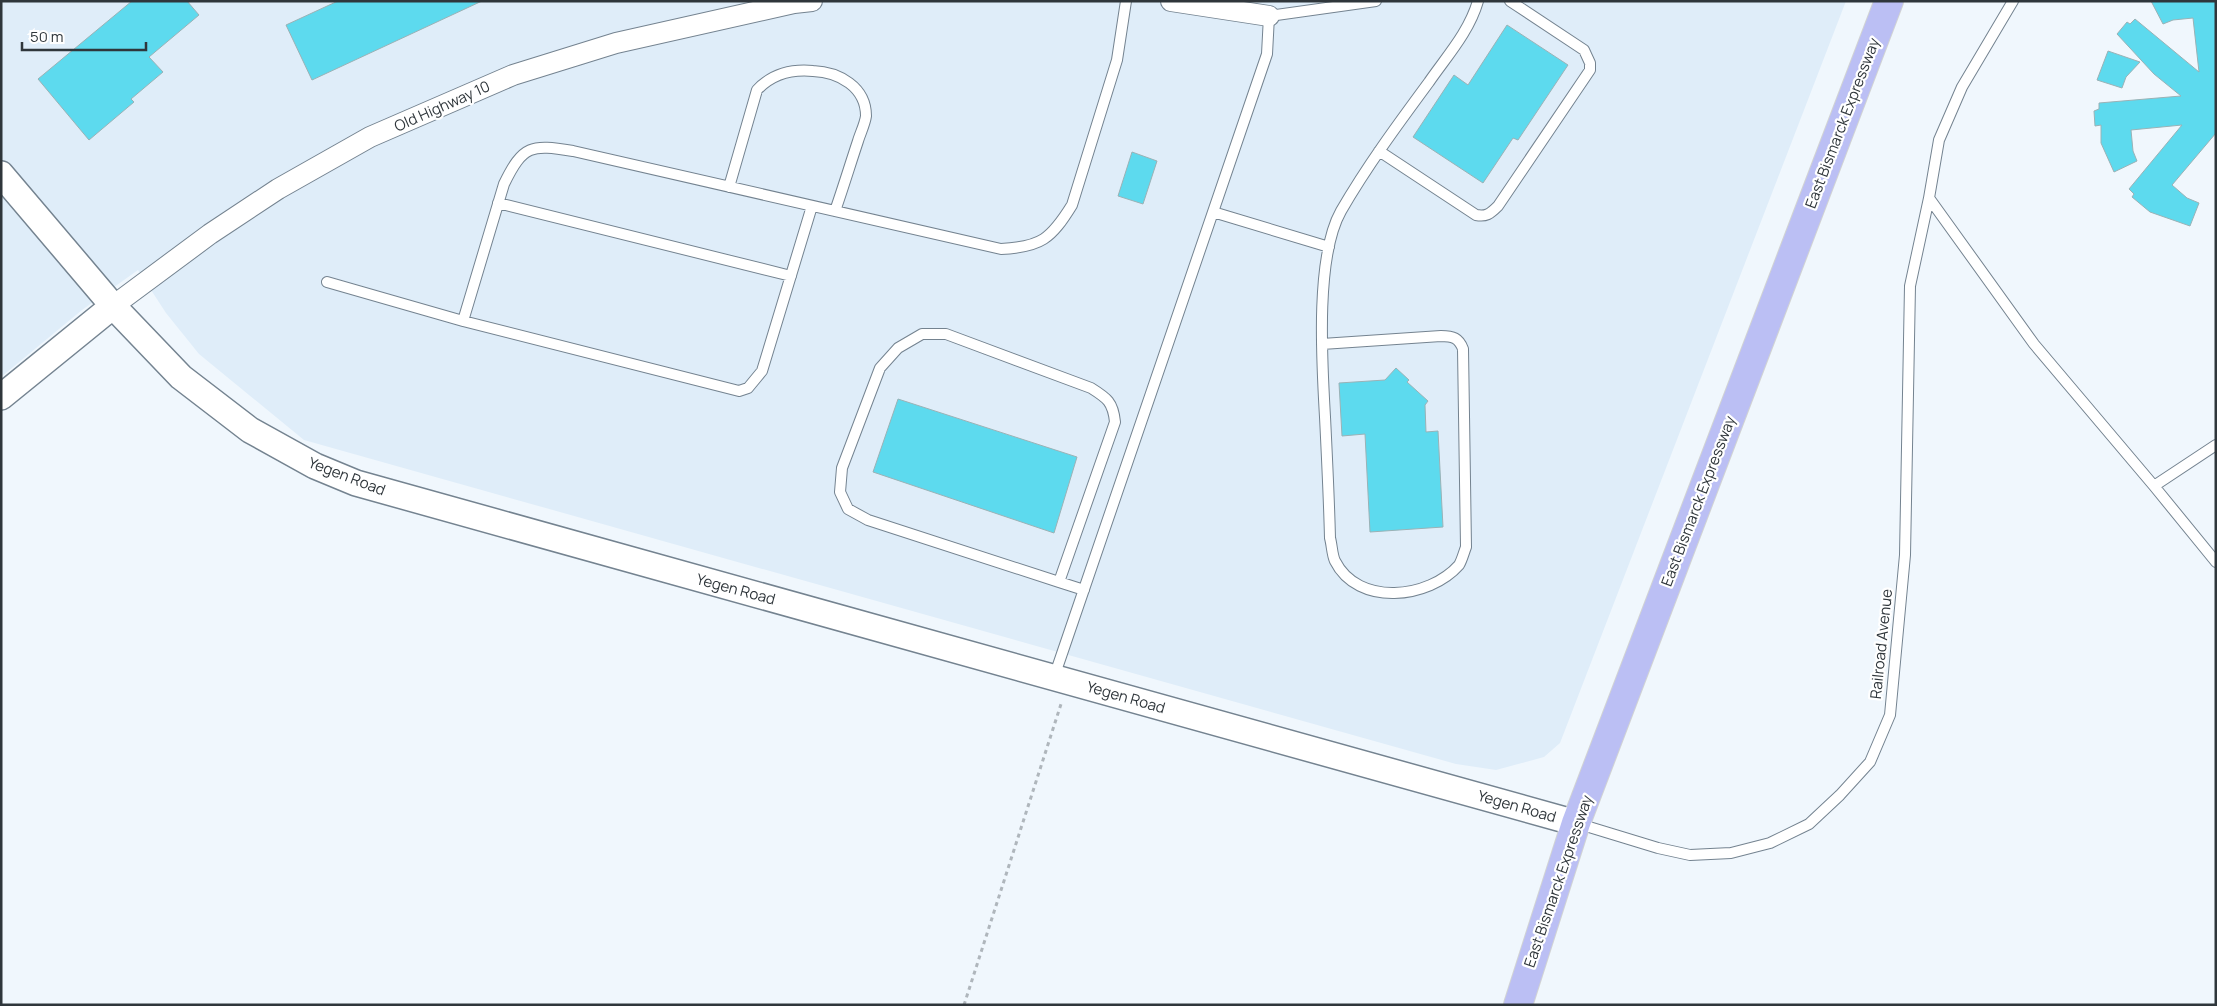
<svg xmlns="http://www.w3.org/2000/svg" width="2217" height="1006" viewBox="0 0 2217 1006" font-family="Manrope,sans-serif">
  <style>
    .built { fill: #dfedf9 }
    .building { fill: #5ddaee; stroke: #9ab2b6 }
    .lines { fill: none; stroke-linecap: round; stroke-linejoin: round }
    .service-casing { stroke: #748390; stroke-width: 12 }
    .minor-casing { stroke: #748390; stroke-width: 22 }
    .tertiary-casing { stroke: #748390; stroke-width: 28 }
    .primary-casing { stroke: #d1d3d4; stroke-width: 30 }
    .path { stroke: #afb6bc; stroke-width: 3; stroke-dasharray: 4 4; stroke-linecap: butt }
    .service { stroke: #fff; stroke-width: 10 }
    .minor { stroke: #fff; stroke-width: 20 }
    .tertiary { stroke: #fff; stroke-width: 25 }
    .primary { stroke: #bbbff4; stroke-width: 28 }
    .labels { text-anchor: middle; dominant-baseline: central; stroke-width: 4.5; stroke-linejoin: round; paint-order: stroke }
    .street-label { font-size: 15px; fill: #2f363b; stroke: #fff }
  </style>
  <rect width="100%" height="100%" fill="#f0f7fd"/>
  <path class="built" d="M1 1H1846L1560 743 1544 757 1496 770 1456 764 304 440 199 354 166 313 138 270 82 310 1 377Z"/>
  <path class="building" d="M132 1H187L199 15 149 57 163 72 131 99 134 102 89 140 38 79Z
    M338 1H482L312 80 286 25Z
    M2151 1H2216V133L2172 185 2187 198 2199 203 2190 226 2150 212 2132 197 2134 194 2129 189 2182 125 2131 130 2133 151 2137 161 2114 172 2101 143V125L2095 126 2094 111 2099 109V103L2181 96 2154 74 2117 34 2127 22 2130 24 2135 19 2199 72 2193 18 2173 20 2163 24Z
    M1507 25 1568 65 1518 140 1513 138 1483 183 1413 137 1454 75 1468 85Z
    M2108 51 2140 62 2126 77 2122 88 2097 80Z
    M1132 152 1157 161 1143 204 1118 196Z
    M1396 368 1409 380 1407 382 1428 401 1425 405 1426 432 1438 431 1443 527 1370 532 1365 434 1342 436 1339 383 1385 380Z
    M898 399 1077 457 1054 533 873 472Z"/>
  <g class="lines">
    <g class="service-casing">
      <path id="service" d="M2013 1 1962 87 1939 140 1929 198 2034 344 2154 486 2216 562
        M1379 151 1476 215C1486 217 1490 214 1498 206L1590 70V63L1584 50 1510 1
        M729 187 757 90C772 74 792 69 813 71 839 72 866 87 866 116 865 124 860 134 858 141 850 165 843 188 835 211
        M498 203 791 276
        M1213 212 1329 247
        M327 282 463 321 504 184C523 145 531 144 573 151L1001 249C1041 247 1051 239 1072 205L1117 60 1126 1
        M463 321 739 391 748 388 762 371 812 206
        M1322 344 1441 336C1453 336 1459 338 1463 349L1466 547C1464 552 1462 560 1459 565 1429 599 1358 607 1335 561 1332 555 1332 545 1330 538 1329 498 1327 457 1325 417 1322 363 1315 257 1341 211 1367 166 1398 124 1429 82 1447 56 1469 32 1478 1
        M2154 486 2216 445
        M1059 582 1115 422C1113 402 1107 398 1091 388L946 334H922L898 348 880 368 842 468 840 492 848 509 868 520 1059 582 1084 590
        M1054 677 1267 54 1269 16 1376 1
        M1576 823 1658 848 1690 855 1731 853 1770 843 1809 824 1840 795 1870 762 1890 715 1905 555 1910 286 1929 198"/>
    </g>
    <g class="minor-casing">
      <path id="minor" d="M1171 1 1269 16
        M113 306 210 234 278 189 370 137 513 75 616 43 794 3 812 1"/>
    </g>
    <g class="tertiary-casing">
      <path id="tertiary" d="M1 174 113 306 181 377 250 430 315 466 356 483 1576 823
        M1 397 113 306"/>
    </g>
    <g class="primary-casing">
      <path id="primary" d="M1518 1005 1576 823 1889 1"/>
    </g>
    <path class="path" d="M964 1005 1062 701"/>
    <use href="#service" class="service"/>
    <use href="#minor" class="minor"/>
    <use href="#tertiary" class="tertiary"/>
    <use href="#primary" class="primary"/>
  </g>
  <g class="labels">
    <g class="street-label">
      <text transform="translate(442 106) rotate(-24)">Old Highway 10</text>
      <text transform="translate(1842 123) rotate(-69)">East Bismarck Expressway</text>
      <text transform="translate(347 476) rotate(21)">Yegen Road</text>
      <text transform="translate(1698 501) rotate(-69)">East Bismarck Expressway</text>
      <text transform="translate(736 589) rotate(15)">Yegen Road</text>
      <text transform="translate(1881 644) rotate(-84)">Railroad Avenue</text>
      <text transform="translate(1126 697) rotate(16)">Yegen Road</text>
      <text transform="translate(1517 806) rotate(16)">Yegen Road</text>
      <text transform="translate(1558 881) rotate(-71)">East Bismarck Expressway</text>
    </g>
  </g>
  <rect width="2217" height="1006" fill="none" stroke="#2f363b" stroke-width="5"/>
  <path d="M22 42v8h124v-8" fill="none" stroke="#2f363b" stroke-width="2.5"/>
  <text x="30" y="42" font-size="15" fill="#2f363b" stroke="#ffffff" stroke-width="4" paint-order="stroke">50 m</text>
</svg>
